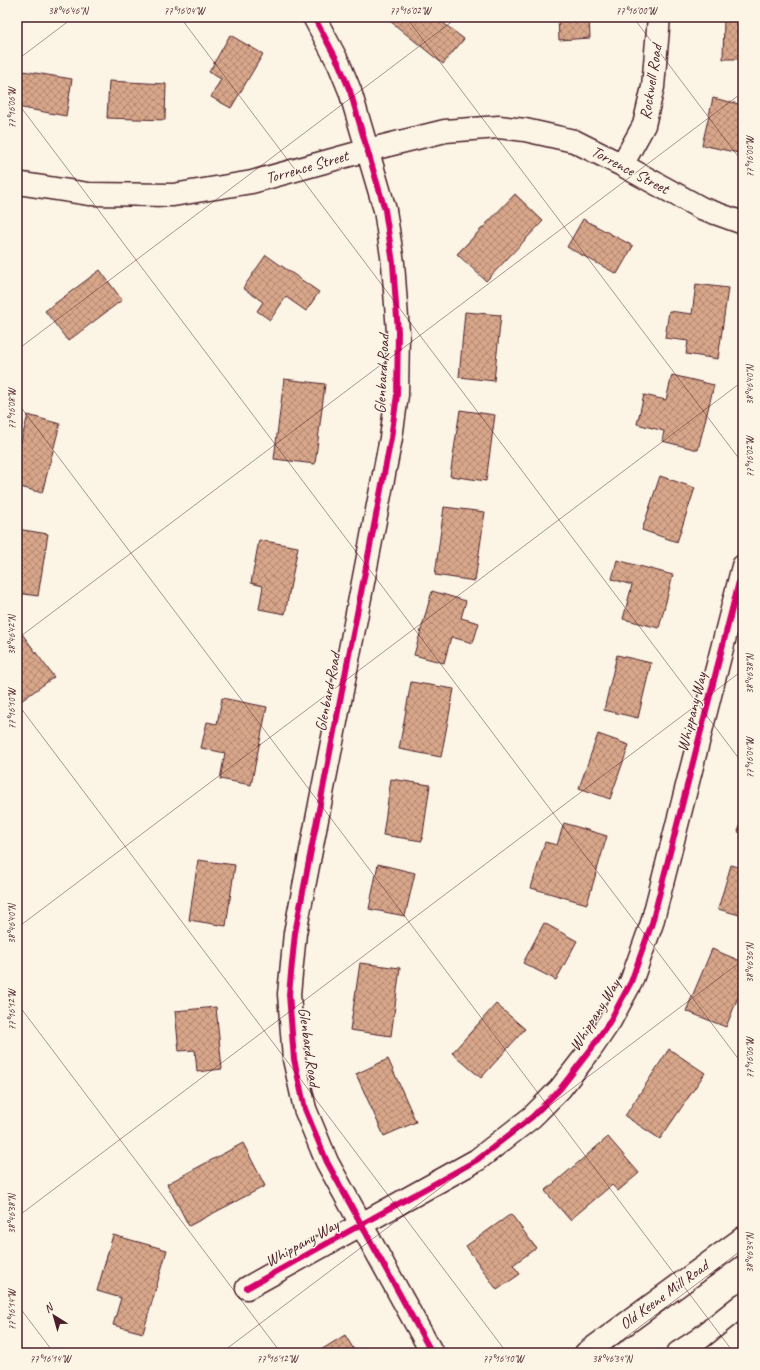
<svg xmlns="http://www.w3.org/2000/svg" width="760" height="1370" viewBox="0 0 760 1370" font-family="Caveat,sans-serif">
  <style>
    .building { fill: url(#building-cross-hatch); stroke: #4a1f2b }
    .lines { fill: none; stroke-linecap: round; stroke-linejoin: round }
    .minor-casing { stroke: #4a1f2b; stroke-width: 25 }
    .major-casing { stroke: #4a1f2b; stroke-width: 25 }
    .minor { stroke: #fcf5e5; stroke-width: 22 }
    .major { stroke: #fcf5e5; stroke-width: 22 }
    .cycleway-casing { stroke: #fcf5e5; stroke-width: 8 }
    .cycleway { stroke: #d6006c; stroke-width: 6 }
    .ticks { fill: none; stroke: #4a1f2b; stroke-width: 1; stroke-opacity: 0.45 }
    .labels { text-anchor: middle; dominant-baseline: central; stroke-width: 3; stroke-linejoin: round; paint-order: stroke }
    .street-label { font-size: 16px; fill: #4a1f2b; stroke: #fcf5e5 }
    .neatline { fill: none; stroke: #4a1f2b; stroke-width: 1.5 }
    .ticks-label { font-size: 10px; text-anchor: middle; fill: #4a1f2b }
  </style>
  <defs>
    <pattern id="building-cross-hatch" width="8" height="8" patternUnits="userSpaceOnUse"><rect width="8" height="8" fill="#d8a78a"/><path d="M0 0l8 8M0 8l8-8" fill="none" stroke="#b18771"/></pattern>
  </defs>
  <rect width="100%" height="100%" fill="#fcf5e5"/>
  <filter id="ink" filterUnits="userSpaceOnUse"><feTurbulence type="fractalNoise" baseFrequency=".025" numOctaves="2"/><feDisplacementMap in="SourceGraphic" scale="8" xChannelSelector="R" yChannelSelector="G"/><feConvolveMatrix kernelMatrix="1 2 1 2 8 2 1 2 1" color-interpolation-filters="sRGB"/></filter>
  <g filter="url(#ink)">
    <path class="building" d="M394 17H445L442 22 464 39 443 64 390 21Z
      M558 17H589L590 38 559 40Z
      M724 17H743V59H723Z
      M230 35 263 54 231 108 211 97 221 79 209 72Z
      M17 70 72 79 66 116 17 107Z
      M109 81 166 84 165 120 107 118Z
      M713 98 743 105V154L702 145Z
      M515 194 543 221 486 281 457 254Z
      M583 219 633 246 617 274 567 247Z
      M266 255 319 292 306 311 286 297 270 320 257 311 263 302 243 288Z
      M100 270 122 300 68 341 45 311Z
      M696 284 728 288 718 359 686 354 688 341 665 338 669 311 692 314Z
      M465 312 501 315 494 381 459 377Z
      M672 375 714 385 698 450 662 441 664 431 637 424 644 395 666 400Z
      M284 379 325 384 315 464 274 459Z
      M460 410 495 415 486 481 450 476Z
      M28 415 60 424 42 493 17 486V456Z
      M660 476 695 488 677 542 642 530Z
      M444 507 485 512 475 581 435 575Z
      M17 529 48 534 38 596 17 593Z
      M259 540 298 547 285 614 259 609 263 586 251 583Z
      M617 560 673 575 659 628 623 619 632 585 612 579Z
      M432 591 466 601 461 618 479 623 473 643 451 637 444 663 414 655Z
      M17 627 54 677 21 701 17 695Z
      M617 655 651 663 638 718 604 710Z
      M411 682 454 689 441 757 399 749Z
      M222 698 267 707 251 785 220 779 225 753 201 748 207 722 217 724Z
      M598 734 629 745 610 799 579 788Z
      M391 779 430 785 422 841 383 835Z
      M743 817V833L738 832Z
      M564 823 607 836 587 904 531 888 545 842 557 845Z
      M198 860 235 865 226 926 189 920Z
      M378 864 415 873 405 916 369 909Z
      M731 865 743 868V916L718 909Z
      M544 923 577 941 556 980 523 963Z
      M712 949 743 962V985L726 1027 686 1011Z
      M360 963 400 968 391 1036 350 1030Z
      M496 1004 525 1029 481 1078 452 1053Z
      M216 1007 222 1069 197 1072 195 1050 179 1051 175 1011Z
      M669 1049 705 1073 660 1139 625 1116Z
      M388 1059 416 1122 384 1136 356 1074Z
      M608 1137 639 1173 618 1191 612 1185 570 1220 545 1191Z
      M243 1143 265 1186 189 1226 167 1184Z
      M511 1214 536 1248 513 1265 520 1274 497 1290 466 1246Z
      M113 1235 167 1250 143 1333 113 1325 121 1298 97 1291Z
      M345 1335 356 1353H316Z"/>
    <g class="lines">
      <g class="minor-casing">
        <path id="minor" d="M314 17 339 64 350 91 385 210 393 263 398 332 397 395 391 438 295 933 289 994 294 1059 305 1109 327 1162 432 1353
          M622 165 644 125 653 87 659 17
          M17 183 89 194 173 195 252 182 368 150 445 131 499 127 525 130 574 141 622 165 701 208 743 223
          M247 1288 477 1160 532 1117 560 1089 591 1049 610 1021 631 982 652 923 743 566"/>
      </g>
      <g class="major-casing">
        <path id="major" d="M586 1353 743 1238
          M678 1353 698 1340 743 1304"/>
      </g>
      <use href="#minor" class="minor"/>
      <use href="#major" class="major"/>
      <g class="cycleway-casing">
        <path id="cycleway" d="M314 17 339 64 350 91 385 210 393 263 398 332 397 395 391 438 295 933 289 994 294 1059 305 1109 327 1162 432 1353
          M247 1288 477 1160 532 1117 560 1089 591 1049 610 1021 631 982 652 923 743 566"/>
      </g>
      <use href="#cycleway" class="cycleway"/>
    </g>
  </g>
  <path class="ticks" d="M180 17 743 764M406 17 743 464M633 17 743 163M17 60 74 17M17 102 743 1065M17 350 458 17M17 402 734 1353M17 639 743 92M17 703 507 1353M17 928 743 381M17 1003 281 1353M17 1217 743 670M17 1304 54 1353M221 1353 743 960M605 1353 743 1249"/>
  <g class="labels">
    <g class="street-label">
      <text transform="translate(651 82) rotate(-81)">Rockwell Road</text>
      <text transform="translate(307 167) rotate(-16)">Torrence Street</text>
      <text transform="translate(630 170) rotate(28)">Torrence Street</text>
      <text transform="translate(382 374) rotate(-87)">Glenbard Road</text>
      <text transform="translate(328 692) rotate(-79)">Glenbard Road</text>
      <text transform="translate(692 712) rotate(-76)">Whippany Way</text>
      <text transform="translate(595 1015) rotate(-58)">Whippany Way</text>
      <text transform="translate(309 1047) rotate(82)">Glenbard Road</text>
      <text transform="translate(302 1243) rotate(-29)">Whippany Way</text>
      <text transform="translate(664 1295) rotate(-36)">Old Keene Mill Road</text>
    </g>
  </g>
  <rect width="760" height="1370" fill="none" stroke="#fcf5e5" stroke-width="44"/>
  <g transform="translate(54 1316) rotate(323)" stroke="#fcf5e5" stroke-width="3" paint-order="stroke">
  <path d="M0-3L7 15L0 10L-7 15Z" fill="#4a1f2b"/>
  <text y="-6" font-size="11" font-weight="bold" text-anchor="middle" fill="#4a1f2b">N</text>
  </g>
  <rect x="22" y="22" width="716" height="1326" class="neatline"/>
  <g class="ticks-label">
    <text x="68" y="14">38°46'46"N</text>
    <text x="184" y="14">77°16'04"W</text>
    <text x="410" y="14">77°16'02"W</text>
    <text x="636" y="14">77°16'00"W</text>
    <text transform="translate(11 108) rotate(-90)" y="4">77°16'06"W</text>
    <text transform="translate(749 157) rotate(-90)" y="4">77°16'00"W</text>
    <text transform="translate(749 385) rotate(-90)" y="4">38°46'40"N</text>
    <text transform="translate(11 409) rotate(-90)" y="4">77°16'08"W</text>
    <text transform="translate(749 457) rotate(-90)" y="4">77°16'02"W</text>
    <text transform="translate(11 635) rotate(-90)" y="4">38°46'42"N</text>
    <text transform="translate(749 674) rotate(-90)" y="4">38°46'38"N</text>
    <text transform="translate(11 709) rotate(-90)" y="4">77°16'10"W</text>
    <text transform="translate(749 758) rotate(-90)" y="4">77°16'04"W</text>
    <text transform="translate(11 924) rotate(-90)" y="4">38°46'40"N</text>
    <text transform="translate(749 963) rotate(-90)" y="4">38°46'36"N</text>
    <text transform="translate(11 1010) rotate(-90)" y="4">77°16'12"W</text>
    <text transform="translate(749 1058) rotate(-90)" y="4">77°16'06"W</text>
    <text transform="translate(11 1214) rotate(-90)" y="4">38°46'38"N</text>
    <text transform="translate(749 1253) rotate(-90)" y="4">38°46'34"N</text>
    <text transform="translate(11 1310) rotate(-90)" y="4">77°16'14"W</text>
    <text x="50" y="1362">77°16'14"W</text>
    <text x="277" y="1362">77°16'12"W</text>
    <text x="503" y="1362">77°16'10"W</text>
    <text x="612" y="1362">38°46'34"N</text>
  </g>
</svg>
